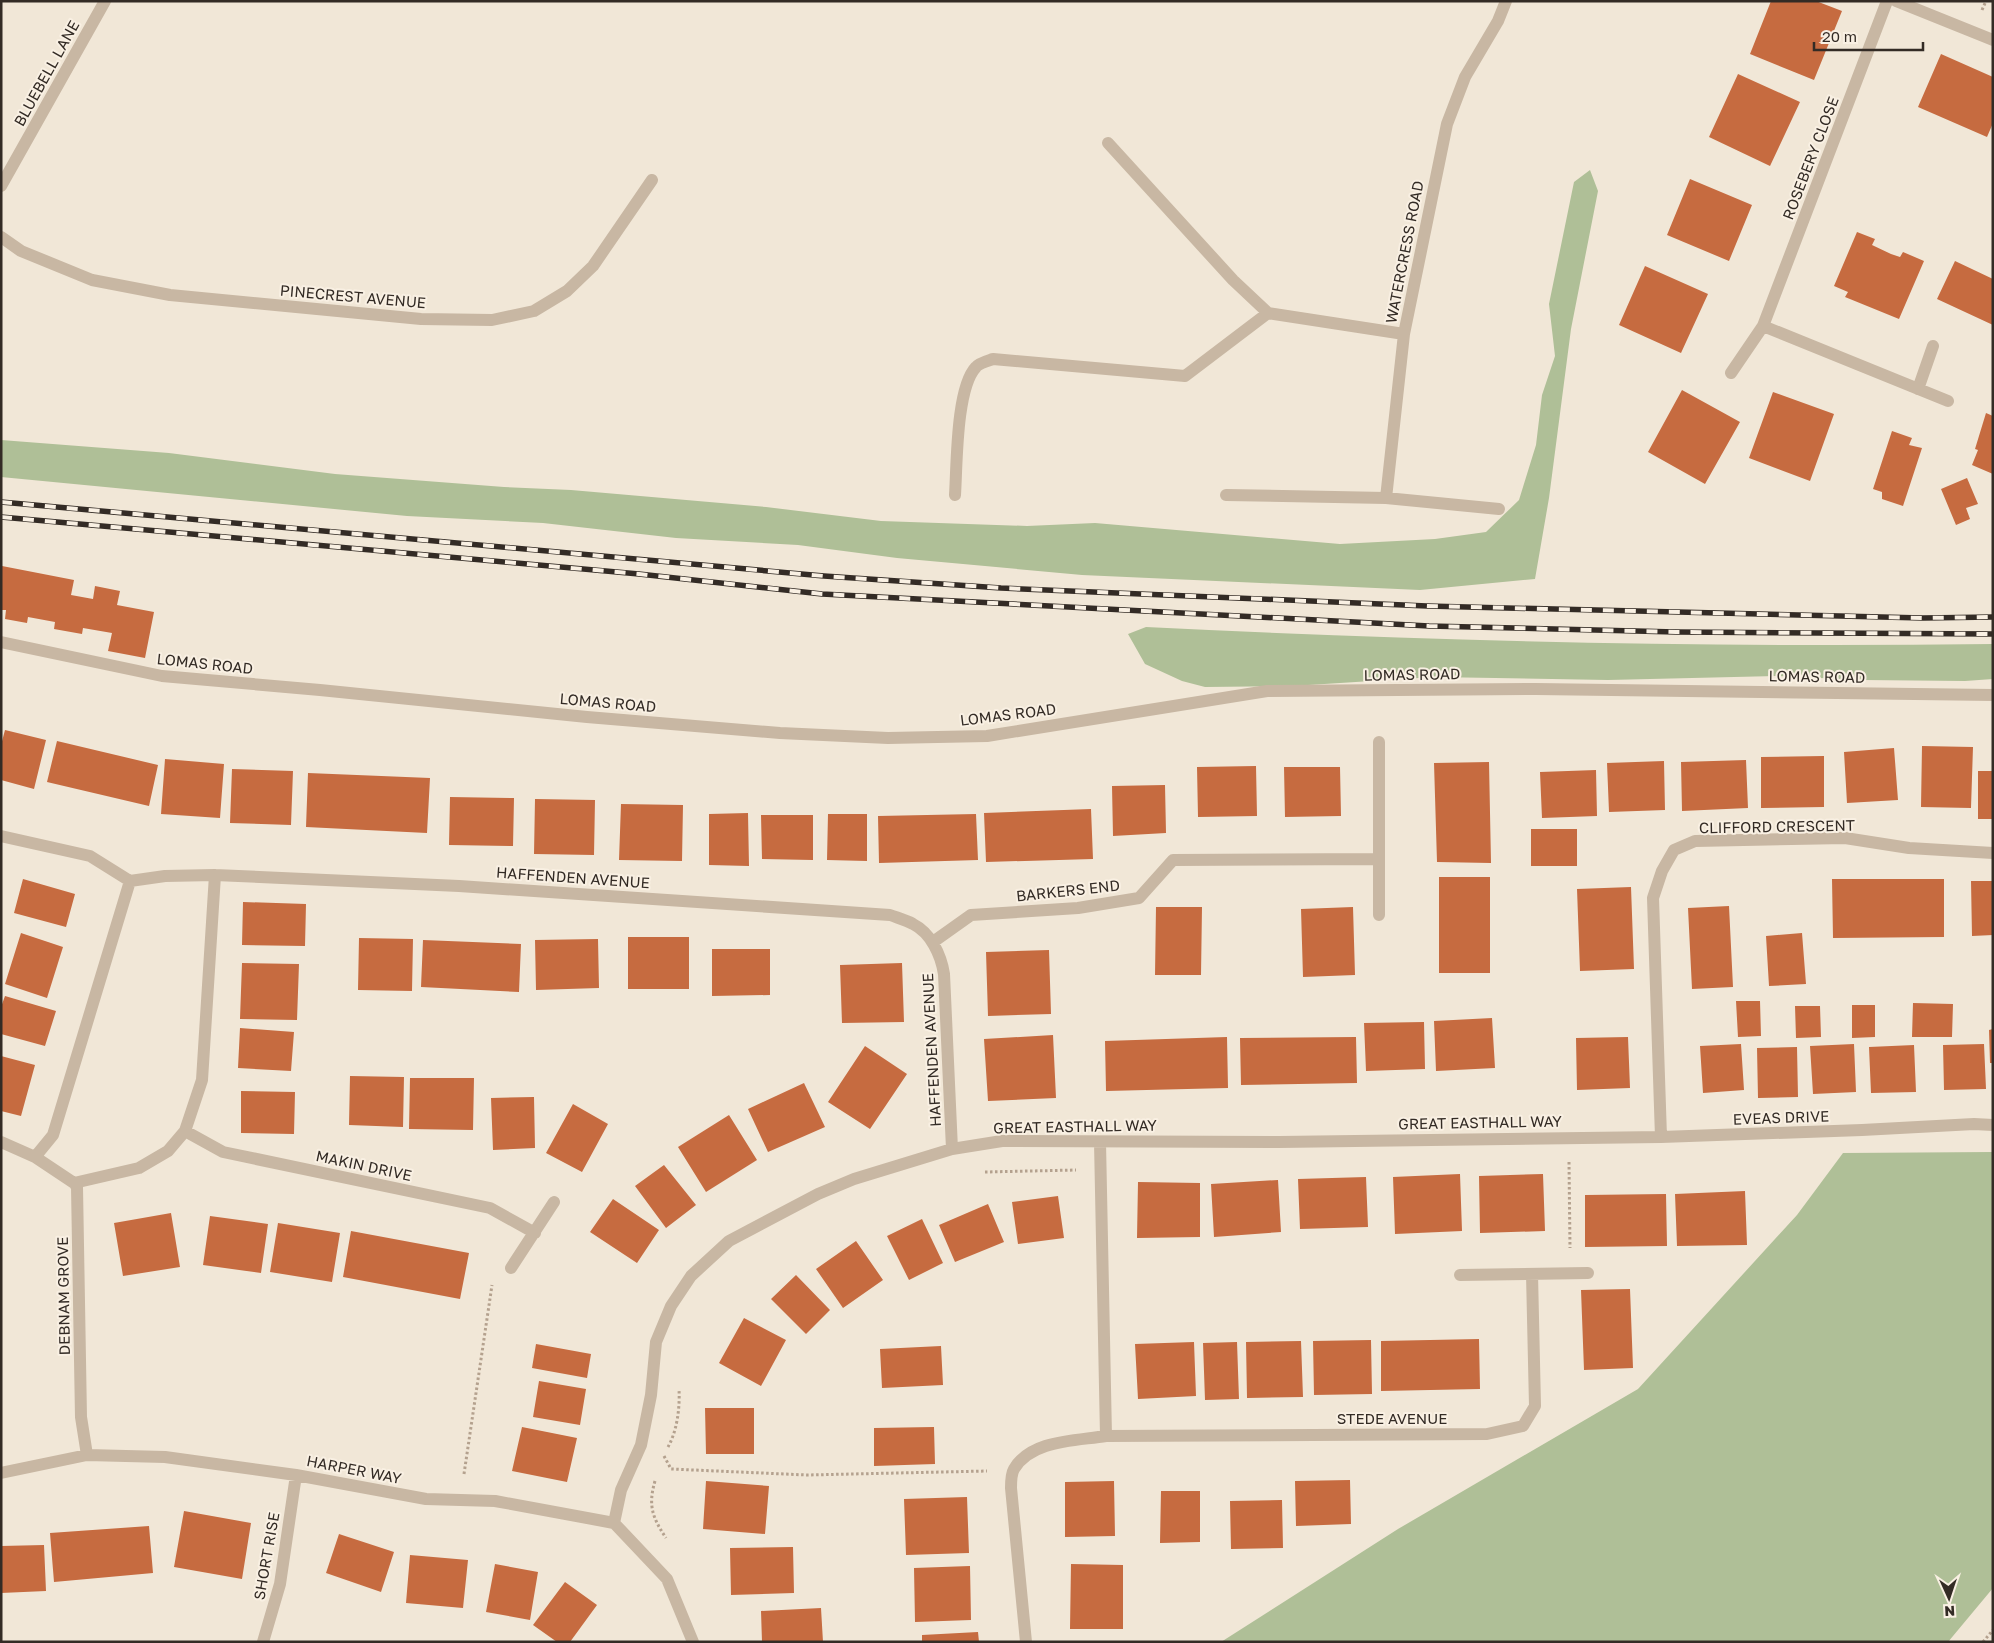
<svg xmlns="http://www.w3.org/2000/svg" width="1994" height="1643" viewBox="0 0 1994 1643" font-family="'Golos Text',sans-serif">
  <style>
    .green { fill: #afbf97 }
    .building { fill: #c66b40 }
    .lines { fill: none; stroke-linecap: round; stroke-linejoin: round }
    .path { stroke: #b4a18e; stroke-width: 3; stroke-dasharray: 2.5 2.5; stroke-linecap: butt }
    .minor { stroke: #c8b7a3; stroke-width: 12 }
    .rail-casing { stroke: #332b25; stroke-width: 5.5 }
    .rail { stroke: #f9f0e3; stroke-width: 4; stroke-dasharray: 11; stroke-linecap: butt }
    .labels { text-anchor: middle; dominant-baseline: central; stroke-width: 4; stroke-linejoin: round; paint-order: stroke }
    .street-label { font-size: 15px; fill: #332b25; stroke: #f9f0e3 }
  </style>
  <rect width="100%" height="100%" fill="#f1e7d7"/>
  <path class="green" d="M1590 170 1598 191 1571 329 1549 498 1535 579 1420 590 1082 575 897 558 798 545 676 538 543 523 407 516 1 477V440L169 453 335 474 504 487 571 490 766 507 881 521 1027 526 1095 523 1340 544 1435 539 1486 532 1519 500 1536 445 1542 395 1555 356 1549 304 1574 182Z
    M1146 627C1428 641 1710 648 1993 644V679L1965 681 1863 680 1776 676 1608 680 1434 677 1293 686 1205 687 1182 681 1145 664 1128 634Z
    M1993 1152V1588L1948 1642H1221L1398 1529 1638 1389 1797 1215 1843 1153Z"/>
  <path class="building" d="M1771 1H1816L1842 11 1814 80 1750 54Z
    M1941 54 1993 77V123L1987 137 1918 107Z
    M1738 74 1800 102 1770 166 1709 137Z
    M1690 179 1752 205 1729 261 1667 235Z
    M1857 232 1875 239 1872 245 1891 254 1900 257 1903 252 1924 261 1899 319 1845 297 1848 292 1834 286Z
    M1955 261 1993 279V325L1937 299Z
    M1645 266 1708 294 1681 353 1619 325Z
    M1682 390 1740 422 1705 484 1648 452Z
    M1773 392 1834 414 1810 481 1749 458Z
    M1986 413 1993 416V474L1972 465 1978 450 1975 449Z
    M1892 431 1912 438 1909 445 1922 448 1903 506 1882 499V492L1873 489Z
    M1967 478 1978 504 1966 508 1970 519 1956 525 1941 489Z
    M2 566 74 580 71 595 93 599 95 586 120 591 117 605 154 612 145 658 108 651 112 633 83 628 82 634 54 629 55 622 28 617 27 623 5 619 6 610H1Z
    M5 730 46 740 34 789 1 780V745Z
    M57 741 158 765 149 806 47 782Z
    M1922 746 1973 747 1971 808 1921 807Z
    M1894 748 1898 800 1847 803 1844 752Z
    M1824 756V807L1761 808V757Z
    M165 759 224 764 220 818 161 814Z
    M1746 760 1748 808 1682 811 1681 762Z
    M1664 761 1665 810 1609 812 1607 763Z
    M1489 762 1491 863 1437 862 1434 763Z
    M1256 766 1257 816 1198 817 1197 767Z
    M1284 767H1340L1341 816 1285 817Z
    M232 769 293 771 291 825 230 823Z
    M1596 770 1597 816 1542 818 1540 772Z
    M1978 771H1993V819H1978Z
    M308 773 430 778 427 833 306 827Z
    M1165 785 1166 833 1113 836 1112 786Z
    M450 797 514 798 513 846 449 845Z
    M535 799 595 800 594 855 534 854Z
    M621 804 683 805 682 861 619 860Z
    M1091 809 1093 859 986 862 984 813Z
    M748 813 749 866 709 865V814Z
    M828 814H867V861L827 860Z
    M976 814 978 860 879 863 878 816Z
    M761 815H813V860L762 859Z
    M1531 829H1577V866H1531Z
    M1439 877H1490V973H1439Z
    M23 879 75 894 66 927 14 913Z
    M1832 879H1944V937L1833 938Z
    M1971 881H1993V935L1972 936Z
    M1631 887 1634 969 1580 971 1577 889Z
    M243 902 306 904 305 946 242 945Z
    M1729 906 1733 987 1692 989 1688 908Z
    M1156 907H1202L1201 975H1155Z
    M1353 907 1355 975 1303 977 1301 909Z
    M21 933 63 947 47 998 5 984Z
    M1802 933 1806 984 1769 986 1766 936Z
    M628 937H689V989H628Z
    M359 938 413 939 412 991 358 990Z
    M598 939 599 988 536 990 535 940Z
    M423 940 521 944 519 992 421 987Z
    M712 949H770V995L712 996Z
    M1049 950 1051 1014 988 1016 986 952Z
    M242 963 299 964 297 1020 240 1019Z
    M902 963 904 1022 842 1023 840 965Z
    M5 996 56 1011 45 1046 1 1034V1007Z
    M1736 1001H1760L1761 1036 1738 1037Z
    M1913 1003 1953 1004 1952 1037H1912Z
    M1852 1005H1875V1037L1852 1038Z
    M1795 1006H1820L1821 1037 1796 1038Z
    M1492 1018 1495 1068 1436 1071 1434 1021Z
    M1424 1022 1425 1069 1366 1071 1364 1023Z
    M240 1028 294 1032 291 1071 238 1068Z
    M1993 1029V1063H1990L1989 1030Z
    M1053 1035 1056 1098 988 1101 984 1039Z
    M1227 1037 1228 1088 1106 1091 1105 1041Z
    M1356 1037 1357 1083 1241 1085 1240 1038Z
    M1628 1037 1630 1088 1577 1090 1576 1038Z
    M1741 1044 1744 1090 1703 1093 1700 1046Z
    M1854 1044 1856 1092 1813 1094 1810 1046Z
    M1984 1044 1986 1089 1944 1090 1943 1045Z
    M1914 1045 1916 1092 1871 1093 1869 1047Z
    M865 1046 907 1074 870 1129 828 1102Z
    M1797 1047 1798 1097 1758 1098 1757 1048Z
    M1 1056 35 1065 21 1116 1 1111Z
    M350 1076 404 1077 403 1127 349 1125Z
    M410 1078H474L473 1130 409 1129Z
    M804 1083 825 1127 768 1152 748 1109Z
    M241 1091 295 1092 294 1134 241 1133Z
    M534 1097 535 1148 493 1150 491 1098Z
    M573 1104 608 1124 582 1172 546 1153Z
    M729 1115 757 1160 706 1192 678 1147Z
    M664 1165 696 1205 666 1228 635 1186Z
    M1460 1174 1462 1231 1395 1234 1393 1177Z
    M1543 1174 1545 1231 1480 1233 1479 1176Z
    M1366 1177 1368 1227 1300 1229 1298 1179Z
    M1278 1180 1281 1232 1214 1237 1211 1184Z
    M1138 1182 1200 1183V1237L1137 1238Z
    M1745 1191 1747 1245 1677 1246 1675 1194Z
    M1666 1194 1667 1246 1585 1247V1195Z
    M1058 1196 1064 1238 1018 1244 1012 1202Z
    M613 1199 659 1230 637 1263 590 1232Z
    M988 1204 1004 1242 955 1262 939 1225Z
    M171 1213 180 1267 123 1276 114 1223Z
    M210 1216 268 1224 261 1273 203 1265Z
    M922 1219 943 1263 909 1280 887 1236Z
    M278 1223 340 1233 332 1282 270 1272Z
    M351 1231 469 1253 460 1299 343 1277Z
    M856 1241 883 1280 843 1308 816 1269Z
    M796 1275 830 1310 806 1334 771 1299Z
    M1630 1289 1633 1368 1584 1370 1581 1290Z
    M744 1318 786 1340 761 1386 719 1363Z
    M1479 1339 1480 1389 1381 1391V1341Z
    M1371 1340 1372 1394 1314 1395 1313 1341Z
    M1301 1341 1303 1397 1247 1398 1246 1342Z
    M1194 1342 1196 1396 1138 1399 1135 1344Z
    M1237 1342 1239 1399 1205 1400 1203 1343Z
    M536 1344 591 1354 587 1378 532 1368Z
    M941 1346 943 1385 882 1388 880 1349Z
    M539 1381 586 1389 580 1425 533 1417Z
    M705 1408H754V1454H706Z
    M522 1427 577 1438 567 1482 512 1471Z
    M934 1427 935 1464 874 1466V1428Z
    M1350 1480 1351 1524 1296 1526 1295 1481Z
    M706 1481 769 1486 765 1534 703 1529Z
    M1114 1481 1115 1536 1065 1537V1482Z
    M1161 1491H1200V1542L1160 1543Z
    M967 1497 969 1553 906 1555 904 1499Z
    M1282 1500 1283 1548 1231 1549 1230 1501Z
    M184 1511 251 1523 242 1579 174 1567Z
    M149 1526 153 1573 54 1582 50 1533Z
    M339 1534 394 1552 381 1592 326 1573Z
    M44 1545 46 1591 1 1593V1546Z
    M793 1547 794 1593 731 1595 730 1548Z
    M410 1555 468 1560 463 1608 406 1603Z
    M495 1564 538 1572 530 1620 486 1612Z
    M1071 1564 1123 1565V1629H1070Z
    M970 1566 971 1620 915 1622 914 1568Z
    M565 1582 597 1605 570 1642H557L533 1625Z
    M821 1608 823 1642H762L761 1611Z
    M978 1632 979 1642H922V1635Z"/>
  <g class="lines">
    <path class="path" d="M1982 10 1986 1
      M1569 1162 1570 1248
      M985 1172 1076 1170
      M668 1447C677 1431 680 1408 679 1390
      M664 1456 671 1469 807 1475 987 1471
      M464 1474 492 1285
      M655 1481C648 1505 652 1517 666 1538
      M1983 1642 1993 1630"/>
    <path class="minor" d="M1896 1 1993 40
      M1108 143 1233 280 1268 313 1404 334 1447 124 1465 77 1498 21 1506 1
      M1 186 105 1
      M1 237 21 251 92 280 170 295 421 319 492 320 534 311 567 291 593 266 652 180
      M1763 326 1948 401
      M1731 373 1763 326 1887 1
      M1918 389 1933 346
      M955 495C957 465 956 388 976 367 979 363 987 361 993 359L1185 376 1268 313
      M1226 495 1386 498 1404 334
      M1386 498 1499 509
      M1 642 162 676 320 690 587 717 780 733 888 738 987 736 1267 691 1536 689 1993 695
      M1379 742V915
      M1 836 90 856 130 881 165 876 215 875 459 886 890 915C898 918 906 920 913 924 931 933 941 955 944 974L952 1149
      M933 942 971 915 1078 908 1139 898 1173 860 1379 859
      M185 1131 223 1152 490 1208 535 1233
      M1661 1137 1653 898 1662 871 1674 850 1695 841 1845 838 1909 848 1993 853
      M1 1142 35 1157 74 1183 77 1187 81 1417 87 1455
      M1100 1142 1106 1436
      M35 1157 53 1135 130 881
      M74 1183 139 1168 168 1151 185 1131 202 1080 215 875
      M511 1268 554 1202
      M1460 1275 1588 1273
      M1 1473 87 1455 165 1457 296 1475 426 1499 495 1501 614 1523
      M263 1642 280 1584 296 1475
      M693 1642 667 1579 614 1523 621 1490 641 1445 651 1395 656 1342 671 1306 691 1276 729 1241 818 1194 854 1179 952 1149 1002 1141 1279 1142 1661 1137 1862 1130 1974 1124 1993 1125
      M1026 1642 1011 1488C1011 1483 1011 1474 1014 1469 1031 1440 1075 1441 1106 1436L1487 1434 1523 1426 1535 1406 1532 1274"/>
    <g class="rail-casing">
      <path id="rail" d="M1 502 824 576 1001 588 1427 606 1923 618 1993 617
        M1 517 639 574 822 594 1429 626 1676 632 1993 634"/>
    </g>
    <use href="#rail" class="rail"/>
  </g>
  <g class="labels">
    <g class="street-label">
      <text transform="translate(46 73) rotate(-61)">BLUEBELL LANE</text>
      <text transform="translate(1810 158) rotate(-69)">ROSEBERY CLOSE</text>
      <text transform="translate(1404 252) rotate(-79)">WATERCRESS ROAD</text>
      <text transform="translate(353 296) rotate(5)">PINECREST AVENUE</text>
      <text transform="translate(205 663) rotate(6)">LOMAS ROAD</text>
      <text transform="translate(1412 674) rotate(-1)">LOMAS ROAD</text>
      <text transform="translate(1817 676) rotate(1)">LOMAS ROAD</text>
      <text transform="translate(608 702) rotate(5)">LOMAS ROAD</text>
      <text transform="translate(1008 714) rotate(-7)">LOMAS ROAD</text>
      <text transform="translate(1777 826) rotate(-1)">CLIFFORD CRESCENT</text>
      <text transform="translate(573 877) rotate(4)">HAFFENDEN AVENUE</text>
      <text transform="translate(1068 890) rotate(-6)">BARKERS END</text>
      <text transform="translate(931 1050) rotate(-93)">HAFFENDEN AVENUE</text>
      <text transform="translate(1781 1117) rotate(-2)">EVEAS DRIVE</text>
      <text transform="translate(1480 1122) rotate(-1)">GREAT EASTHALL WAY</text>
      <text transform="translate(1075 1126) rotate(-1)">GREAT EASTHALL WAY</text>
      <text transform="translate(364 1165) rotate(12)">MAKIN DRIVE</text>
      <text transform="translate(63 1296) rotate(-91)">DEBNAM GROVE</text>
      <text x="1392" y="1418">STEDE AVENUE</text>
      <text transform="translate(354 1469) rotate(11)">HARPER WAY</text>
      <text transform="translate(266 1556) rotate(-80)">SHORT RISE</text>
    </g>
  </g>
  <rect width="1994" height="1643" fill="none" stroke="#332b25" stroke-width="5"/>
  <g transform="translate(1949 1598) rotate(177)" stroke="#f9f0e3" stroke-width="4" paint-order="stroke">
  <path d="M0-4L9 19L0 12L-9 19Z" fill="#332b25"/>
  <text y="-8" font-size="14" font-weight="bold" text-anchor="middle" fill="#332b25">N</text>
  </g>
  <path d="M1814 42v8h109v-8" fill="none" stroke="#332b25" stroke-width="2.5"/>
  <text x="1822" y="42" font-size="15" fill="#332b25" stroke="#f9f0e3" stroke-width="4" paint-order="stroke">20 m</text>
</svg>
